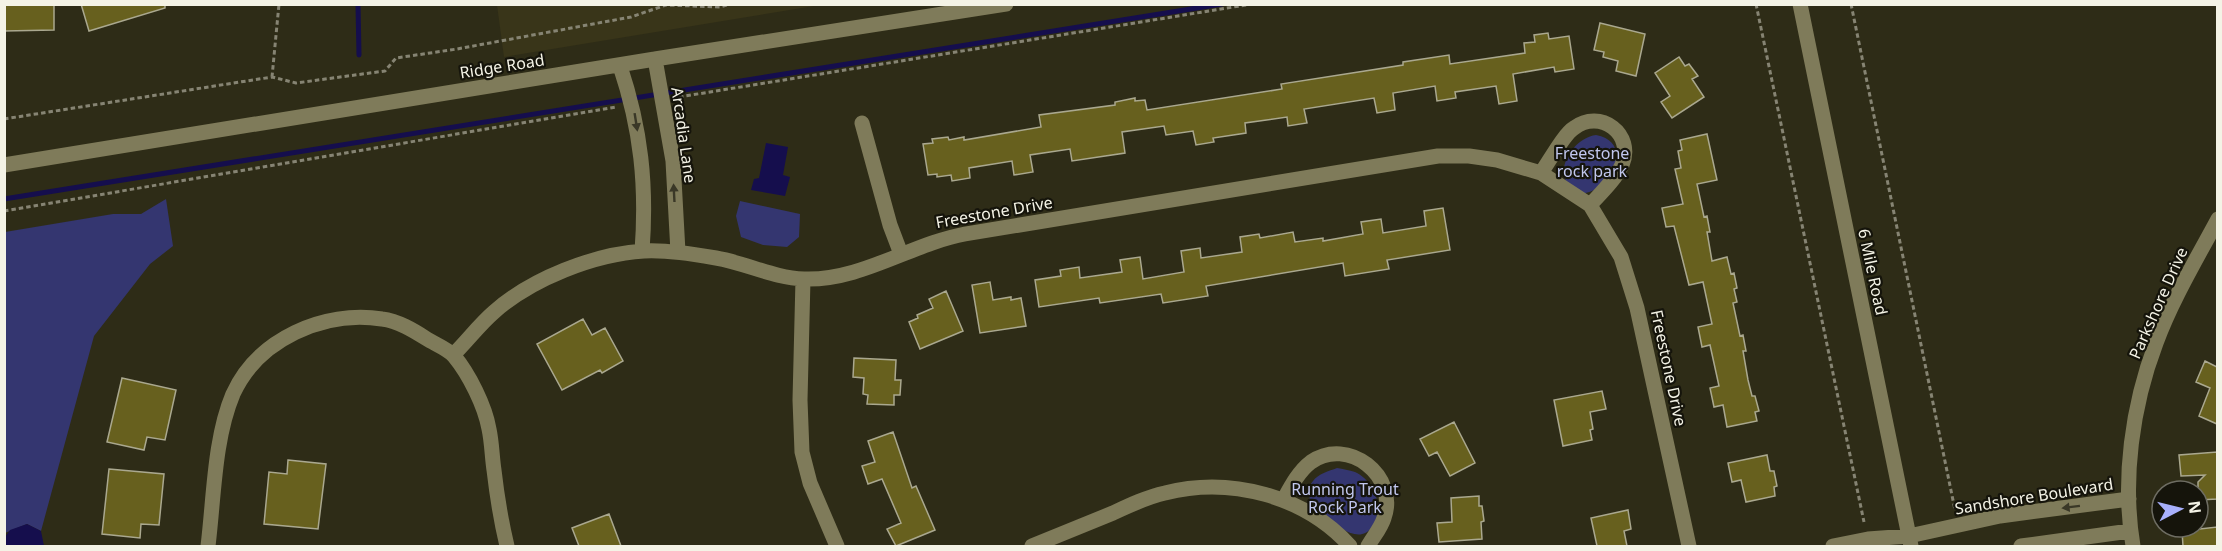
<svg xmlns="http://www.w3.org/2000/svg" width="2222" height="551" viewBox="0 0 2222 551" font-family="'Noto Sans',sans-serif">
  <style>
    .built { fill: #393519 }
    .green { fill: #343670 }
    .water { fill: #150e4d }
    .lines { fill: none; stroke-linecap: round; stroke-linejoin: round }
    .stream { stroke: #150e4d; stroke-width: 5 }
    .building { fill: #67601e; stroke: #aaa88f; stroke-width: 1.5 }
    .path { stroke: #868473; stroke-width: 3; stroke-dasharray: 4.5 3; stroke-linecap: butt }
    .minor { stroke: #7f7b5a; stroke-width: 15 }
    .oneway { fill: #3a3827 }
    .labels { text-anchor: middle; dominant-baseline: central; stroke-width: 4.5; stroke-linejoin: round; paint-order: stroke }
    .street-label { font-size: 16px; fill: #f4f3e6; stroke: #15140b }
    .park-label { font-size: 16px; fill: #c1c7ee; stroke: #15140b }
  </style>
  <rect width="100%" height="100%" fill="#2e2c17"/>
  <path class="built" d="M497 5V4L820 5 504 57Z"/>
  <path class="green" d="M1596 135C1643 144 1597 208 1573 190 1551 172 1573 138 1596 135Z
    M166 199 173 246 150 264 94 336 41 531 27 524 5 533V232L113 214H141Z
    M740 201 800 214 799 237 787 247 763 245 741 237 736 216Z
    M1337 468C1343 469 1349 470 1355 472 1375 481 1385 509 1372 527 1360 544 1340 528 1328 519 1324 515 1317 512 1314 508 1308 501 1307 488 1313 481 1318 474 1329 471 1337 468Z"/>
  <path class="water" d="M766 143 788 147 783 175 790 177 785 196 751 190 754 179 759 178Z
    M27 524 41 531 44 546H5V537L10 530Z"/>
  <g class="lines">
    <path class="stream" d="M358 4 359 55
      M4 199 1222 4"/>
  </g>
  <path class="building" d="M4 4H54V30L4 31Z
    M81 4H165V8L89 31Z
    M1600 23 1645 34 1636 76 1616 71 1618 61 1603 57 1604 52 1594 50Z
    M1548 33 1549 39 1569 36 1574 69 1555 72 1554 67 1513 74 1517 101 1499 104 1496 86 1455 92 1456 98 1437 101 1435 86 1393 93 1395 110 1377 113 1374 98 1304 109 1307 123 1288 126 1287 117 1245 123 1246 133 1213 138 1214 142 1196 145 1193 131 1166 135 1164 126 1122 132 1125 153 1072 161 1070 149 1030 155 1033 172 1014 175 1012 161 969 168 970 178 952 181 951 175 937 177V174L928 175 923 144 933 143 932 139 948 137 949 140 964 137V140L1041 127 1039 115 1115 105V102L1135 98V101L1145 100 1147 110 1282 89 1281 84 1403 65V62L1449 55 1450 64 1525 53 1524 43 1535 42 1534 35Z
    M1679 57 1685 66 1689 64 1698 76 1692 79 1704 97 1672 118 1661 102 1670 96 1655 73Z
    M1707 134 1717 180 1697 184 1704 217 1707 216 1710 232H1707L1712 261 1727 257 1731 274 1734 273 1737 288 1734 289 1737 302 1733 303 1740 336 1743 335 1746 351H1743L1748 380 1752 396H1755L1759 411 1755 412 1757 421 1727 427 1723 405 1714 407 1710 388 1719 386 1710 345 1702 347 1698 327 1712 324 1703 282 1689 285 1674 226 1666 227 1662 208 1683 204 1675 169 1681 168 1678 151 1682 150 1680 140Z
    M1443 208 1450 250 1387 260 1389 269 1345 276 1343 263 1206 286 1208 296 1163 303 1161 294 1100 303 1099 298 1039 307 1035 280 1061 276 1060 270 1079 267 1080 278 1122 272 1120 260 1140 257 1143 279 1184 272 1181 251 1200 248 1201 258 1242 252 1240 237 1259 234 1260 238 1293 232 1295 242 1323 238V241L1363 234 1361 222 1381 219 1383 233 1426 226 1424 211Z
    M990 282 993 300 1011 297V300L1021 298 1026 326 980 333 972 285Z
    M946 291 963 331 920 349 909 322 918 318 917 315 933 308 929 299Z
    M583 319 592 335 605 328 623 361 602 373 600 370 562 390 537 344Z
    M854 358 896 360 895 380H901L900 395H894V405L867 404 868 395 863 394 864 378 853 377Z
    M2205 361 2217 367V424L2199 416 2210 388 2196 382Z
    M122 378 176 390 165 440 147 437 144 450 107 442Z
    M1602 391 1606 409 1590 412 1593 429 1590 430 1592 440 1563 446 1554 400Z
    M1454 422 1475 463 1450 476 1437 452 1429 456 1420 439Z
    M893 432 912 488 916 486 935 530 896 546 887 529 901 523 882 479 868 484 862 466 875 462 868 441Z
    M2217 452V499L2198 500V482L2205 475 2181 476 2179 455Z
    M1767 455 1770 471H1774L1777 486 1774 487 1775 496 1746 502 1741 480 1732 482 1728 463Z
    M288 460 326 464 318 529 264 524 269 472 287 474Z
    M109 469 164 474 159 525 141 524 140 538 102 534Z
    M1479 496V506H1482L1484 521 1481 522 1482 539 1439 542 1437 523 1452 522 1451 498Z
    M1628 510 1631 529 1624 531 1627 546H1597L1591 518Z
    M609 514 621 546H579L572 528Z
    M2217 527V546H2183L2182 531Z"/>
  <g class="lines">
    <path class="path" d="M1756 4 1864 522
      M1851 4 1955 510
      M272 77 279 4
      M679 97 1252 4
      M4 119 272 77 296 83 385 71 396 58 457 49 631 17 666 5 720 7 730 4
      M4 211 616 107"/>
    <path class="minor" d="M1800 4 1911 546
      M655 59 673 161 678 252
      M620 66C641 129 647 185 642 251
      M862 123 890 225 901 254
      M4 165 655 59 1006 4
      M1541 173C1549 162 1564 134 1574 128 1600 108 1635 134 1622 165 1615 180 1601 193 1590 205
      M803 279 800 400 802 452 810 483 837 546
      M453 355C467 341 480 324 494 312 531 279 594 254 644 251 668 250 692 254 716 258 746 263 774 278 804 279 861 281 911 244 965 234L1438 156H1469L1497 160 1541 173 1590 205 1621 257 1637 308 1689 546
      M1284 499C1291 486 1299 471 1311 462 1348 436 1399 476 1384 518 1381 528 1373 537 1368 546
      M208 546C214 498 214 439 233 394 258 339 324 310 382 319 398 321 413 330 427 339 435 344 448 349 454 356 469 374 485 406 489 429 492 443 492 457 494 470 497 496 501 521 507 546
      M1032 546C1059 535 1086 524 1113 513 1130 505 1147 497 1165 493 1230 476 1305 496 1350 546
      M1833 546 1868 539 1909 536 2000 516 2129 499
      M2021 546 2130 531
      M2133 546C2122 480 2132 406 2156 343 2172 300 2196 260 2218 219"/>
  </g>
  <defs><path id="oneway-solid" d="M-6-.8H1V-3.2L6.5 0L1 3.2V.8H-6Z" transform="scale(1.5)"/></defs>
  <g class="oneway">
    <use href="#oneway-solid" transform="translate(636 122) rotate(81)"/>
    <use href="#oneway-solid" transform="translate(674 193) rotate(-93)"/>
    <use href="#oneway-solid" transform="translate(2071 507) rotate(173)"/>
  </g>
  <g class="labels">
    <g class="street-label">
      <text transform="translate(502 66) rotate(-9)">Ridge Road</text>
      <text transform="translate(684 135) rotate(82)">Arcadia Lane</text>
      <text transform="translate(994 212) rotate(-10)">Freestone Drive</text>
      <text transform="translate(1873 272) rotate(78)">6 Mile Road</text>
      <text transform="translate(2158 303) rotate(-66)">Parkshore Drive</text>
      <text transform="translate(1669 368) rotate(78)">Freestone Drive</text>
      <text transform="translate(2034 496) rotate(-9)">Sandshore Boulevard</text>
    </g>
    <g class="park-label">
      <text x="1592" y="153">Freestone<tspan x="1592" dy="18">rock park</tspan></text>
      <text x="1345" y="489">Running Trout<tspan x="1345" dy="18">Rock Park</tspan></text>
    </g>
  </g>
  <rect width="2222" height="551" fill="none" stroke="#f4f3e6" stroke-width="12"/>
  <g transform="translate(2180 509) rotate(83)"><circle r="28" fill="#15140b" stroke="#6e6d63" stroke-width="1.5"/>
  <path d="M0-4.5L10 22L0 15L-10 22Z" fill="#a8b0fc"/>
  <text y="-9" font-size="16" font-weight="bold" text-anchor="middle" fill="#f4f3e6">N</text>
  </g>
</svg>
